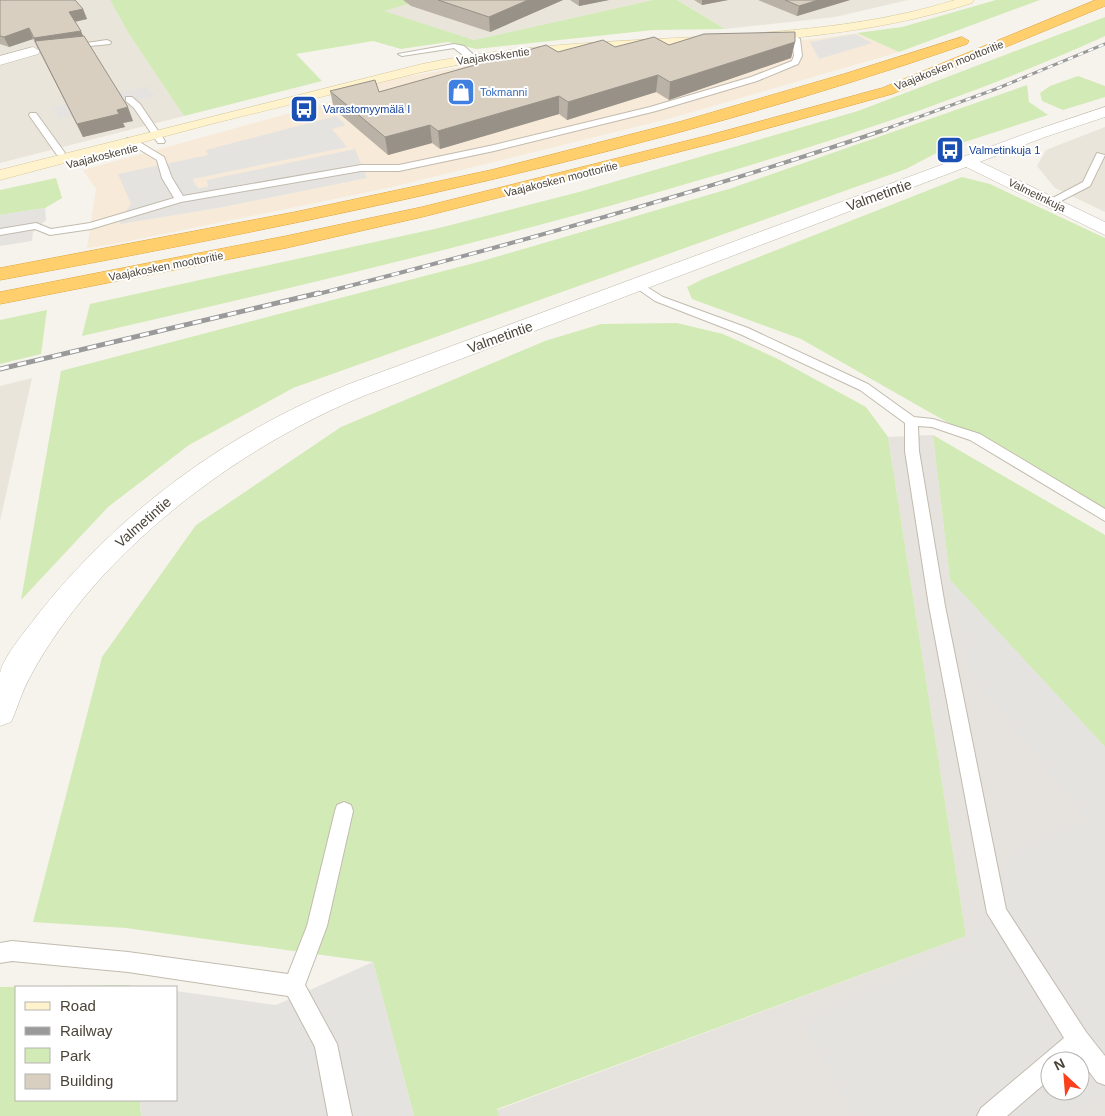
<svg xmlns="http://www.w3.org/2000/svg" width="1105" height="1116" viewBox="0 0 1105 1116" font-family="Helvetica,sans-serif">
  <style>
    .residential { fill: #eae5da }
    .commercial { fill: #f7ead8 }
    .industrial { fill: #e6e2dd; fill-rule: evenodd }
    .green { fill: #d2eab5 }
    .parking { fill: #e5e3e0; fill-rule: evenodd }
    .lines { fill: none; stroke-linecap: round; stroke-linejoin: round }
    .service-casing { stroke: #c2bbae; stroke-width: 2 }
    .minor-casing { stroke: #c2bbae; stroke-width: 1 }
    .tertiary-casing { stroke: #c2bbae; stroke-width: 1 }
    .secondary-casing { stroke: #d6c79b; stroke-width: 1 }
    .motorway-casing { stroke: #e0a43c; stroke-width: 1 }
    .service { fill: #fff; fill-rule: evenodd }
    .minor { fill: #fff; fill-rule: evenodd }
    .tertiary { fill: #fff; fill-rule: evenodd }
    .secondary { fill: #fff3cd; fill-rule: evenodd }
    .motorway { fill: #ffcf6e; fill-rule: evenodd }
    .rail-far2-casing { stroke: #9a9a9a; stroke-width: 3 }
    .rail-far1-casing { stroke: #9a9a9a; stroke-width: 4 }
    .rail-casing { stroke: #9a9a9a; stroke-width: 5 }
    .rail-far2 { stroke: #fff; stroke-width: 2; stroke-dasharray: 5.5; stroke-linecap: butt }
    .rail-far1 { stroke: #fff; stroke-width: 2.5; stroke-dasharray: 8; stroke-linecap: butt }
    .rail { stroke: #fff; stroke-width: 3; stroke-dasharray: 9; stroke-linecap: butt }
    .wall { fill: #bab2a6 }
    .shaded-wall { fill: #979187 }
    .building { fill: #d8cfc1; stroke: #979187 }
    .labels { text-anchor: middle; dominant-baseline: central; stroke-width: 4; stroke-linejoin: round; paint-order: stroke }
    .far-street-label { font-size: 11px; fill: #4b4439; stroke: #fff }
    .far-shop-label { font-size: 11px; fill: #366cbe; stroke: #fff; text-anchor: start }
    .far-transit-label { font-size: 11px; fill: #164399; stroke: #fff; text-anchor: start }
    .street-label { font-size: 14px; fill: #4b4439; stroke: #fff }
  </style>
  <rect width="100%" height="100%" fill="#f6f3ec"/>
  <path class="residential" d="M0 0H110L129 34 184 116 0 163Z
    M422 0H653L474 40 383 11Z
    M677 0H908L835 17 725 29Z
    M1105 127V212L1055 188 1037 166 1046 150Z
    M32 378 0 521V386Z"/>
  <path class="commercial" d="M857 33 899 52 668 119 388 188 114 244 87 248 96 189 83 170 342 99 341 97 389 80 511 58 815 39Z"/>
  <path class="industrial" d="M933 435 950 580 1105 747V1116H499L497 1110 966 936 888 437ZM1050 1061H1080V1091H1050Z"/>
  <path class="green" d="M110 0H422L384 11 474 40 653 0H677L725 29 653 30 476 49 448 42 401 49 373 41 296 54 322 81 184 116 129 34Z
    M996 0H1040L899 52 857 33 902 27Z
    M1105 17V36C973 96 835 141 696 181 493 241 288 289 82 336L90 304 439 228 579 192 858 111Z
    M1078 76 1105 86V97L1063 110 1042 101 1040 93 1050 86Z
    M1027 85 1029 102 1048 115 946 148 906 169 293 388 189 445 108 507 21 600 61 371 482 261 732 188Z
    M962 177 990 184 1105 238V512L801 339 692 299 687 287 703 279Z
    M56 178 62 198 45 208 0 215V190Z
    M47 310 41 354 0 364V320Z
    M677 323 723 334 776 358 866 407 888 437 966 936 497 1109 499 1116H414L373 962 126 928 33 922 102 657 196 525 341 427 545 341 601 324Z
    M933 435 1105 535V747L950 580Z
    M129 985 130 987H16V1100H140L141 1116H0V987Z"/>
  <path class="parking" d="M855 34 872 43 819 59 810 42Z
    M147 86 155 96 59 119 52 107Z
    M336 116 346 125 332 129 347 147 193 179 194 182 198 188 208 187 207 180 355 149 367 178 223 207 120 224V219L131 204 118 174 208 155 206 150Z
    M45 208 46 220 33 232 32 241 0 246V215Z
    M950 580 1105 747V1097L1068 1116H851L802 1021 968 944 1013 851 1086 819 971 675ZM1050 1061H1080V1091H1050Z
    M373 962 414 1116H141L140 1100H176V991L276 1005Z"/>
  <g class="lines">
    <g class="service-casing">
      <path id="service" d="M787 33H793L800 39 802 56 798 64 757 81 656 111 494 151 399 171H361L181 202 91 229 50 235 35 229 0 235V229L36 223 51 229 90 223 174 198 162 178 157 160 127 142V138H133L164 157 172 178 183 196 361 165H399L494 145 650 107 751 77 792 61 794 56 792 40 787 37Z
        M107 40 111 42 110 44 69 48 65 46Z
        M454 44 464 46 475 56V60H469L454 48 402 56 398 54Z
        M126 97H132L140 104 165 141 164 143H158L134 108 126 101Z
        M30 113H36L65 153 63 155H57L29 115Z
        M1097 153 1105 155 1090 186 1055 204H1049V200L1083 182Z
        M639 282 663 297 748 328 868 384 914 417 933 419 980 434 1105 509V521L970 440 932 427 918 426 919 451 945 606 1006 909 1086 1032 1105 1056V1085L1097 1082 1077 1056 1071 1061H1050V1079L1007 1116H977L981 1108 1064 1038 987 913 929 606 905 451V423L860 390 740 334 655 301 635 287 633 285Z
        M344 802 351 805 353 811 327 926 305 985 337 1044 352 1116H328L315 1047 288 996 128 972 12 961 0 963V943L12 941 128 952 288 974 307 926 335 811 337 805Z"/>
    </g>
    <g class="minor-casing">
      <path id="minor" d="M33 47 40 51 38 54 0 65V56Z
        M970 157 1105 222V235L964 166 962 162 964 158Z"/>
    </g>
    <g class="tertiary-casing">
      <path id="tertiary" d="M1105 107V117L1045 137 366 395C237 447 96 553 30 677 22 691 18 707 11 722L0 726C0 710 0 689 0 673 4 655 28 628 39 613 120 511 228 432 349 384L1033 131Z"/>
    </g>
    <g class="secondary-casing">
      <path id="secondary" d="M955 0H974L972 3C903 25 832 35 759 41L752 37 759 33C825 28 891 20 955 0Z
        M718 36 723 37 725 40 723 43 557 52 472 62 422 72 215 123 0 180V170L422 64C520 44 618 41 718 36Z"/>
    </g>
    <g class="motorway-casing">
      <path id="motorway" d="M1096 0H1105V6L892 94 718 142 422 217 286 248 0 304V292L286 236 422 207 706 136 882 88Z
        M962 37 969 41 967 44C653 153 327 220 0 280V268L295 212 491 170 679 122 844 74Z"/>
    </g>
    <use href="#service" class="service"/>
    <use href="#minor" class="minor"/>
    <use href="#tertiary" class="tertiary"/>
    <use href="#secondary" class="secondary"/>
    <use href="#motorway" class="motorway"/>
    <g class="rail-far2-casing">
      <path id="rail-far2" d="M883 130 996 89 1105 44"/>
    </g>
    <g class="rail-far1-casing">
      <path id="rail-far1" d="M314 295C507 246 699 193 887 129"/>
    </g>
    <g class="rail-casing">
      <path id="rail" d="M0 369 319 293"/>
    </g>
    <use href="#rail-far2" class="rail-far2"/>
    <use href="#rail-far1" class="rail-far1"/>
    <use href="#rail" class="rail"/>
  </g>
  <path class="wall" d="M0 0 83 9 87 19 75 22 133 121 123 123 125 127 83 137 33 39 9 47 0 44Z
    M403 0H563L490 32 411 6Z
    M570 0H609L579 6Z
    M694 0H728L702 5Z
    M758 0H850L797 16Z
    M795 42 791 58 669 100 656 92 567 120 559 114 440 149 432 143 388 155 334 109 330 91 379 92 558 52 615 47Z"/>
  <path class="shaded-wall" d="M528 0H563L490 32 489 17Z
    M579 0H609L579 6Z
    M702 0H728L702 5Z
    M818 0H850L797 16 799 6Z
    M83 9 87 19 73 22 69 12Z
    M29 28 33 39 9 47 4 37Z
    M81 31 85 41 38 48 34 38Z
    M795 42 791 58 669 100 670 82Z
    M658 75 656 92 567 120 568 102Z
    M559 96V114L440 149 438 131Z
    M128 107 133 121 123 123 125 127 83 137 77 124 117 110Z
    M430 125 432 143 388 155 385 137Z"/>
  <path class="building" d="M0 0H75L83 9 69 12 81 31 34 38 29 28 4 37 0 36Z
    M438 0H528L489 17Z
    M785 0H818L799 6Z
    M795 32V42L670 82 658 75 568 102 559 96 438 131 430 125 385 137 330 91 375 80 379 92 546 45 558 52 603 40 615 47 654 37 669 45 704 34Z
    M84 36 128 107 117 110 119 114 77 124 35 41Z"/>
  <defs>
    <g id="shop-square" transform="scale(1.4375)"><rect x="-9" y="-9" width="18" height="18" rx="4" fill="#3f7fe0" stroke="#fff"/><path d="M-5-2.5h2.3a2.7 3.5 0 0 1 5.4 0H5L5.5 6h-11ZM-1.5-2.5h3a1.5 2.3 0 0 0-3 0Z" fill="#fff"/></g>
    <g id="bus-square" transform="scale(1.4375)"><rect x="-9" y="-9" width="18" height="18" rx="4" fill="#1a4fb4" stroke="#fff"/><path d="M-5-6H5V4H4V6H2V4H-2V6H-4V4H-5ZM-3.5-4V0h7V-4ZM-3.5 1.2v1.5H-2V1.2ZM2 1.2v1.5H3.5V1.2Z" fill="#fff"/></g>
  </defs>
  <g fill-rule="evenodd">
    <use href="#shop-square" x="461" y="92"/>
    <use href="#bus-square" x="304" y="109"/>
    <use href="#bus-square" x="950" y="150"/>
  </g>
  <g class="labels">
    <g class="far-street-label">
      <text transform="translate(493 56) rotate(-8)">Vaajakoskentie</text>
      <text transform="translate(949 65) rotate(-22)">Vaajakosken moottoritie</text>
      <text transform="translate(102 156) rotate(-14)">Vaajakoskentie</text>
      <text transform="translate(561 179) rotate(-14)">Vaajakosken moottoritie</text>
      <text transform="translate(1037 195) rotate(26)">Valmetinkuja</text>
      <text transform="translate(166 266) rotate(-11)">Vaajakosken moottoritie</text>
    </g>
    <g class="far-shop-label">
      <text x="480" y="92">Tokmanni</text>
    </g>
    <g class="far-transit-label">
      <text x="323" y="109">Varastomyymälä I</text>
      <text x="969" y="150">Valmetinkuja 1</text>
    </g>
    <g class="street-label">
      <text transform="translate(879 195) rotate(-20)">Valmetintie</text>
      <text transform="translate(500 337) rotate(-20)">Valmetintie</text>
      <text transform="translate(143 522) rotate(-41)">Valmetintie</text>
    </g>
  </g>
  <rect x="15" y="986" width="162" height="115" fill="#ffffff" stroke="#b7b4b0"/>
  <rect x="25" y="1002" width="25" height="8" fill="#fff3cd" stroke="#b7b4b0"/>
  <text x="60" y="1011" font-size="15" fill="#4b4439">Road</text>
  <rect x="25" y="1027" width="25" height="8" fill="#9a9a9a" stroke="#b7b4b0"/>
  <text x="60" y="1036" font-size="15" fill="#4b4439">Railway</text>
  <rect x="25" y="1048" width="25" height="15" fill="#d2eab5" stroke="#b7b4b0"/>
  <text x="60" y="1061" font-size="15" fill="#4b4439">Park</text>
  <rect x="25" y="1074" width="25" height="15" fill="#d8cfc1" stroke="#b7b4b0"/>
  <text x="60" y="1086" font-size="15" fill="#4b4439">Building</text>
  <g transform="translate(1065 1076) rotate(334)"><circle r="24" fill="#ffffff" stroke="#b7b4b0"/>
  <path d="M0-4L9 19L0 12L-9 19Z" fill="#fc3f1d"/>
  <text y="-8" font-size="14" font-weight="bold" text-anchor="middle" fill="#4b4439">N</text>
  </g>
</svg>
